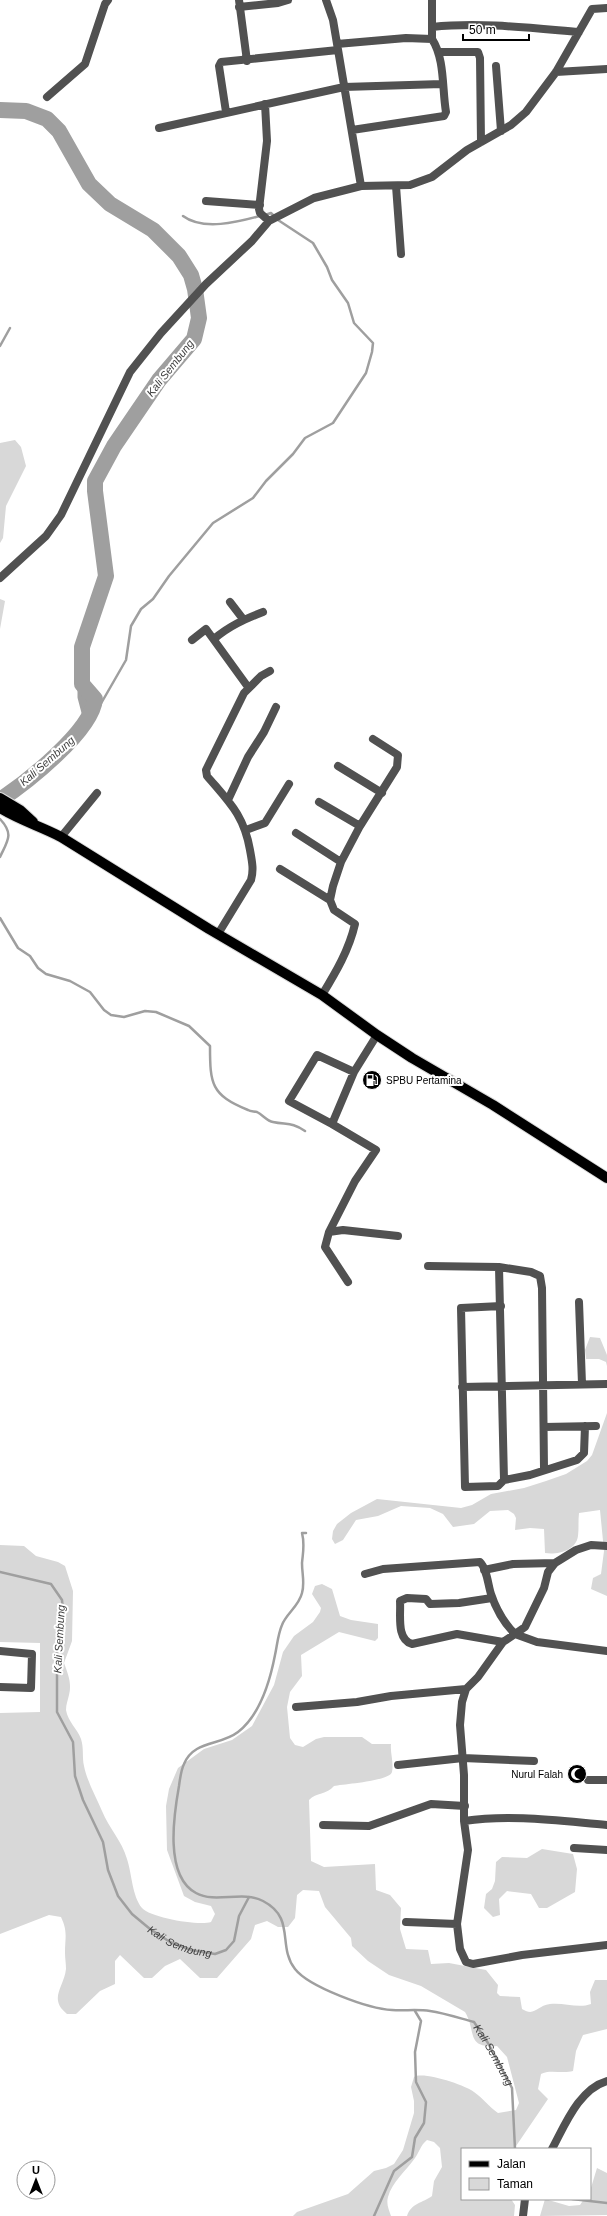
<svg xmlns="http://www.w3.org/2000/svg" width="607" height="2216" viewBox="0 0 607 2216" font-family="Helvetica,sans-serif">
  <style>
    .green { fill: #d8d8d8 }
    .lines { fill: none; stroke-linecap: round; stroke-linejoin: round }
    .stream { stroke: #9f9f9f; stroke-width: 2.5 }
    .canal { stroke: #9f9f9f; stroke-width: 9 }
    .river { stroke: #9f9f9f; stroke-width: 16 }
    .primary-casing { stroke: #dbdbdb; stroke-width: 12 }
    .minor { stroke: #515151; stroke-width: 8 }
    .tertiary { stroke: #515151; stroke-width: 8 }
    .primary { stroke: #000; stroke-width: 10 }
    .labels { text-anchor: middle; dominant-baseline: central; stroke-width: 4; stroke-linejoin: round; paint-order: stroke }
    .poi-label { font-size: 10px; fill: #000; stroke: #fff; text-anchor: start }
    .water-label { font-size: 11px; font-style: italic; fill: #404040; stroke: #fff }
  </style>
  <rect width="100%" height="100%" fill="#fff"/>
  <path class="green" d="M15 440 21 447 26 466 6 506 3 538 0 543V443Z
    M0 599 5 601 0 629Z
    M590 1337 600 1338 607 1355V1366L606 1362 599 1359H586L585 1350Z
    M607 1413V1596L591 1589 593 1578 601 1574 604 1551 600 1510 579 1513C578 1521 579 1528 578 1536 576 1551 557 1555 545 1553L544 1529 530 1528 515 1530 516 1518 514 1514 508 1510 490 1511 474 1524 453 1527 443 1514 430 1508 401 1506 378 1516 356 1520 343 1540 335 1544 332 1539 333 1531 337 1524 351 1513 377 1499 461 1508 472 1505 491 1494 524 1488 546 1481 566 1474 587 1461 592 1455Z
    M0 1545 24 1546 36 1556 58 1562 65 1566 73 1591 72 1641 64 1663C68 1674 72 1683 69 1695 68 1700 66 1704 66 1710 68 1722 77 1728 81 1739 84 1748 82 1757 84 1766 87 1781 96 1797 102 1811 109 1828 122 1841 127 1859 132 1874 132 1896 142 1908 151 1918 199 1926 211 1922L215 1914 211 1906 195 1902 184 1896 167 1850 166 1806 169 1789 178 1768 204 1749 232 1740 252 1726 274 1685 283 1652 294 1636 313 1622 320 1612 321 1608 312 1594 315 1586 322 1584 332 1589 340 1616 351 1620 378 1624V1638L375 1641 339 1632 301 1655 302 1676 290 1692 287 1707 290 1738 295 1745 303 1747 316 1739 324 1737H362L372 1744H391C390 1753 394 1763 392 1772 390 1781 344 1784 334 1786 327 1795 316 1792 309 1800L311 1861 324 1867 375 1864 376 1890 390 1895 401 1908 400 1929 406 1949 428 1950 431 1964 449 1963 486 1970 498 1985 497 1993 500 1996 520 1997 522 2009C535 2017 536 2006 550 2004 563 2002 578 2009 591 2004L590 1992 595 1980H607V2029L583 2035 576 2051 573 2071C563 2074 549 2069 541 2074L538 2089 548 2099 514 2149H462V2199H511L515 2205 514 2216H407C411 2203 423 2203 432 2196L434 2181 442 2167 440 2148 434 2142 427 2140C420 2146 420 2151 415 2158 406 2171 392 2182 388 2197 386 2204 389 2210 391 2216H293L297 2212 348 2194 374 2171 386 2168 394 2164 403 2150 414 2113V2101L411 2087 414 2077C423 2071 465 2085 474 2092 483 2098 489 2107 498 2113L516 2110 519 2103 507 2057 497 2046C465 2048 477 2032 465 2012L421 1986 389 1975 368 1961 352 1946 351 1938 325 1907 319 1891 303 1890 297 1895 295 1918 288 1927H278L267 1921 255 1925 251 1939 217 1978H200L180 1959 165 1966 152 1978H144L120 1955 115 1961V1984L100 1991 76 2014H67C48 1999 64 1987 66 1969 66 1964 65 1958 65 1953 65 1937 68 1932 61 1917L49 1915 0 1934V1713L40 1712V1643L0 1642Z
    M542 1849 573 1854 577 1869 575 1892 547 1908H539L531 1894 507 1891 499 1899 500 1915 493 1917 484 1908 486 1894 492 1889 495 1881 496 1862 502 1857 527 1858Z
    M597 2168 607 2173V2215L540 2216 545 2199 569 2206 580 2205 584 2199H590V2191Z"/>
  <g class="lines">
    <g class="stream">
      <path d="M183 216C203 231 238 222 260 216"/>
      <path d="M0 346 10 328"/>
      <path d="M94 708 99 707 126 660 131 626 141 609 153 599 169 576 213 523 253 498 266 481 293 454 305 438 333 423 366 373 372 352 373 343 354 323 348 303 332 280 327 267 313 243 278 220 271 213 265 215"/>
      <path d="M0 819C14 834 8 840 0 857"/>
      <path d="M0 918 18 948 30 956 38 968 46 974 70 981 90 992 104 1010 111 1015 124 1017 145 1011 156 1012 189 1026 210 1046C210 1084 211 1095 248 1110 251 1112 254 1111 257 1112 263 1115 267 1121 273 1122 287 1125 292 1122 305 1131"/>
      <path id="s1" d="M306 1533H302C305 1544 303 1552 302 1563 302 1574 305 1583 302 1593 299 1606 286 1614 282 1625 278 1634 277 1646 275 1655 270 1681 260 1715 238 1732 220 1746 194 1740 184 1764 181 1770 180 1779 179 1786 174 1814 164 1876 196 1893 216 1904 242 1890 263 1901 296 1918 277 1946 295 1969 309 1987 369 2009 392 2010 404 2011 417 2009 430 2011 444 2013 459 2018 474 2022L488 2043 512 2088 515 2149"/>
      <path id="s2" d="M0 1572 51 1584 62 1600 63 1610 57 1632V1712L73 1742 75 1776 83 1800 103 1842 108 1870 118 1896 132 1914 150 1929 170 1942 191 1950 215 1954 226 1950 234 1941 239 1916 249 1897"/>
      <path d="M572 2199 607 2203"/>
      <path d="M374 2216 394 2171 412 2157 415 2138 424 2123 426 2102 416 2082 415 2052 421 2021 415 2011"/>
    </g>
    <path class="canal" d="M82 684V697L87 716"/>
    <path class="river" d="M0 110 26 111 47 119 59 131 89 184 110 204 153 230 179 256 191 275 195 289 199 318 194 339 159 380 114 446 95 481V491L106 576 82 647V684L95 699C92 731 27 782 0 800"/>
    <g class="primary-casing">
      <path id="primary" d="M0 798 20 810 33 822
        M0 808C19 820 40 826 61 837L209 929 322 995 377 1035 412 1058 493 1105 607 1178"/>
    </g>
    <path class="minor" d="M239 0 247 61
      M326 0 333 20 361 186
      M432 0V27
      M239 7 278 3 288 0
      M337 44 406 38 432 39V27C481 22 531 28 579 32
      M438 52H478L480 58 481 142
      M496 66 501 131
      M556 72 607 69
      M47 97 85 64 105 4 108 0
      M265 104 267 141 259 209 260 213 269 221
      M226 112 219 66 221 62 338 50
      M159 128 344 87 442 84
      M352 130 444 116 446 112C442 89 445 59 432 39
      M396 186 401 254
      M206 201 260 205
      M0 578 46 536 61 515 130 372 161 333 206 284 252 241 269 221 314 198 361 186 410 185 432 177 467 150 511 125 526 112 556 72 592 9 607 8
      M230 602 243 619
      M214 639C229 626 245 619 263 612
      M192 640 206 629 248 687
      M338 766 382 793
      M228 800 248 757 264 732 276 707
      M319 802 360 826
      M246 830 265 823 289 784
      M296 833 341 862
      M61 837 97 793
      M280 869 330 900
      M218 934 251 880C254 870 252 861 250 850 244 815 229 802 207 776L206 770 244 693 261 676 270 671
      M322 995C336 972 349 950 355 924L334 910 330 900 333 886 341 862 360 826 397 767 398 755 373 739
      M377 1035 354 1072 332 1124 376 1150 355 1181 329 1232 343 1230 398 1236
      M332 1124 289 1101 317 1055 354 1072
      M329 1232 325 1247 348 1282
      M428 1266 499 1267 504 1480
      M499 1267 531 1272 540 1276 542 1288 544 1469
      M579 1302 582 1384
      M501 1306 461 1308 465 1487 498 1486 504 1480 530 1475 577 1460 584 1453 585 1426
      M462 1387 607 1384
      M544 1427 596 1426
      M484 1570 513 1564 555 1563
      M365 1574 383 1569 480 1562C487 1569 488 1585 491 1594 496 1609 504 1623 515 1634L525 1627 544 1588 548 1572 555 1563 576 1550 591 1545 607 1546
      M492 1598 459 1603 430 1604 426 1599 407 1598 400 1601C401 1615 396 1639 412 1644L457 1634 503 1642
      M0 1651 32 1654 31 1688 0 1687
      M607 1651 537 1642 515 1634 503 1642 478 1677 466 1689 462 1702 460 1725 464 1775V1821L468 1850 457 1924 460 1949 466 1962 473 1964 522 1955 607 1945
      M296 1707 357 1702 391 1696 466 1689
      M398 1765 463 1758 534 1761
      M588 1780H607
      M464 1821C511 1814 560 1821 607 1825
      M323 1825 369 1826 431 1804 465 1806
      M574 1848 607 1850
      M406 1922 457 1924"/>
    <path class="tertiary" d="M552 2149C565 2125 579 2089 607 2081
      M523 2216 525 2199"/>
    <use href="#primary" class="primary"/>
  </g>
  <defs>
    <g id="fuel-disc" transform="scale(1)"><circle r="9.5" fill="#000" stroke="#fff"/><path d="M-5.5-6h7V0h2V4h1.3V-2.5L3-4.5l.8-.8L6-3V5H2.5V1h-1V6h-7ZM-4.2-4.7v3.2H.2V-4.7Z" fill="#fff"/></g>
    <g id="mosque-disc" transform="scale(1)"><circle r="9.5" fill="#000" stroke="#fff"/><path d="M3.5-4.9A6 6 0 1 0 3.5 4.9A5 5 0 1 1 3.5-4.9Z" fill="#fff"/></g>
  </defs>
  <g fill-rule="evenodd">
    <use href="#fuel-disc" x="372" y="1080"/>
    <use href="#mosque-disc" x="577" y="1774"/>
  </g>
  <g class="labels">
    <g class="poi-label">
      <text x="386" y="1080">SPBU Pertamina</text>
      <text x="563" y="1774" text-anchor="end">Nurul Falah</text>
    </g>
    <g class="water-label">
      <text transform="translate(170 368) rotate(-52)">Kali Sembung</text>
      <text transform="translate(47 761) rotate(-41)">Kali Sembung</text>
      <text transform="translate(59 1639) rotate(-87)">Kali Sembung</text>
      <text stroke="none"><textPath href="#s2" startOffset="460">Kali Sembung</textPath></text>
      <text stroke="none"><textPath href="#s1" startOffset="798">Kali Sembung</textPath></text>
    </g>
  </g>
  <rect x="461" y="2148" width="130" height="52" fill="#ffffff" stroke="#999999"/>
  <rect x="469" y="2161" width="20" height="6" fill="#000000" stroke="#999999"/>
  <text x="497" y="2168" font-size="12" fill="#000000">Jalan</text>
  <rect x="469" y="2178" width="20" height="12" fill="#d8d8d8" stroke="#999999"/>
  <text x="497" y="2188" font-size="12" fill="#000000">Taman</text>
  <g transform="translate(36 2180)"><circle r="19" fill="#ffffff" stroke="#999999"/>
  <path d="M0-3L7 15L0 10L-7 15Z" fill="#000000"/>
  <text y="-6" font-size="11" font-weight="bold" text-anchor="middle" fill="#000000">U</text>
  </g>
  <path d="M463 34v6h66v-6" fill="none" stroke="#000000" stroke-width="2"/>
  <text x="469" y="34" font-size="12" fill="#000000" stroke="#ffffff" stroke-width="3" paint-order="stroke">50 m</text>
</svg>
